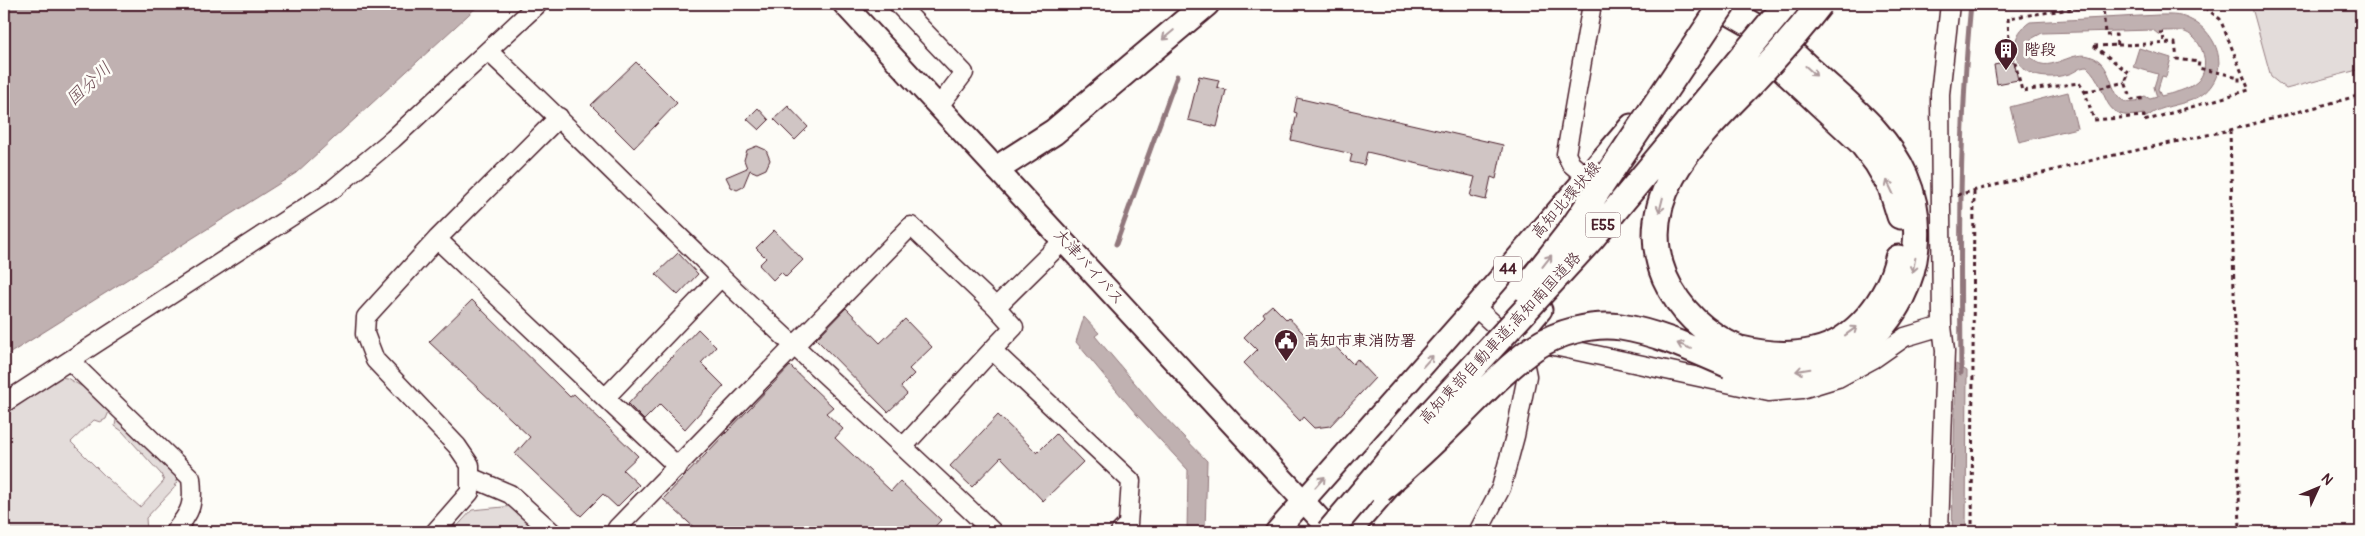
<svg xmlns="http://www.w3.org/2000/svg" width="2365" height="536" viewBox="0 0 2365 536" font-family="Pangolin,'Klee One',sans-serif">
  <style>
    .green { fill: #e3dcda; stroke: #967e82 }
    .water { fill: #c0b1b1; stroke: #91777b; fill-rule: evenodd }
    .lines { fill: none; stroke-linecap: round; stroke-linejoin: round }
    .stream { stroke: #91777b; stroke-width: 5 }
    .building { fill: #d0c5c4; stroke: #4a1f2b }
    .minor-casing { stroke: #4a1f2b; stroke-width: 21 }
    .major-casing { stroke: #4a1f2b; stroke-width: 25 }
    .highway-casing { stroke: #4a1f2b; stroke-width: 29 }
    .path { stroke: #4a1f2b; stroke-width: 3; stroke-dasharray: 4 4; stroke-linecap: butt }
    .minor { stroke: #fdfcf7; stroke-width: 18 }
    .major { stroke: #fdfcf7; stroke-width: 21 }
    .highway { stroke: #fdfcf7; stroke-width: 25 }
    .highway-bridge-casing { stroke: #4a1f2b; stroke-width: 29; stroke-linecap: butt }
    .highway-bridge { stroke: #fdfcf7; stroke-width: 25 }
    .oneway { stroke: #ac999b }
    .labels { text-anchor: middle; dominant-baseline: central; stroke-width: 5; stroke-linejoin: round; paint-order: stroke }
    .shield { fill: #fdfcf7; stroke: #806168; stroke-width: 1 }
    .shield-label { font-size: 15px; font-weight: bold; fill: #4a1f2b }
    .poi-label { font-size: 16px; font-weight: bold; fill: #4a1f2b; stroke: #fdfcf7; text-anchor: start }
    .street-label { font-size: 16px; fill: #4a1f2b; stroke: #fdfcf7 }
    .water-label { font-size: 18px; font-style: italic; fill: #73525a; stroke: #fdfcf7 }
  </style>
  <rect width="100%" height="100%" fill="#fdfcf7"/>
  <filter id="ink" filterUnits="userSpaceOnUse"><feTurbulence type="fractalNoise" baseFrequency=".02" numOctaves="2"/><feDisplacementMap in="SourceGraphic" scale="10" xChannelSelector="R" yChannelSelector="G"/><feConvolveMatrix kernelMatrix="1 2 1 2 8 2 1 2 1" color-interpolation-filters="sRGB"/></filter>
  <g filter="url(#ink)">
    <path class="green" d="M2251 4H2361V69L2286 89 2271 77Z
      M58 377 67 378 81 386 85 385 90 390 91 396 95 394 110 409 106 419 100 422 94 420 71 442 109 480 140 507 164 481 161 474 122 431 115 426 116 420 117 419 124 423 125 426 178 478 175 487 146 518 147 532H4V413Z
      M514 506 542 532H452L472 510Z"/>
    <path class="water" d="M4 4H480L296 173 4 357Z
      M2158 15C2169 15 2179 14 2189 19 2214 30 2229 62 2211 86 2198 104 2174 103 2156 111 2152 113 2150 115 2146 117L2144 114C2098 123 2111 89 2087 67 2079 67 2076 72 2069 74 2046 81 2016 77 2015 48 2015 36 2021 28 2030 22ZM2153 30 2158 34 2162 35V31C2169 31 2178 30 2185 32 2203 39 2212 68 2197 82 2188 90 2173 93 2161 96L2158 89 2162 76 2166 77 2171 58 2139 48 2133 67 2158 74 2154 87 2157 97 2150 99 2145 96 2142 97 2143 100C2103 114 2121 64 2089 56 2070 50 2046 77 2032 57 2028 51 2028 46 2031 39L2042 33Z
      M2068 92 2077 128 2019 142 2010 107Z
      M1084 317 1099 333 1095 336 1156 408 1207 461 1205 532H1187L1188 470 1137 415 1076 342Z
      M1956 364 1967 371 1966 532H1952Z"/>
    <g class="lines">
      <path class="stream" d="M1116 244 1177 76
        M1961 373C1960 249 1959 127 1971 4"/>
    </g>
    <path class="building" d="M2014 61 2018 80 1997 84 1994 65Z
      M636 62 677 103 634 148 591 105Z
      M1199 76 1219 80 1217 87 1226 90 1217 127 1188 120Z
      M1297 98 1503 145 1496 179 1491 177 1486 200 1470 196 1475 177 1367 152 1364 165 1350 162 1352 154 1291 140 1297 113 1294 112Z
      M788 106 808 127 795 140 774 119Z
      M758 108 769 120 759 130 747 119Z
      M757 146 766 150 770 160 766 169 757 173 750 170 743 187 737 190 731 187 726 177 747 168 744 160 747 150Z
      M774 230 803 260 786 277 781 272 773 280 759 265 766 258 756 248Z
      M678 253 698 274 678 295 656 274Z
      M472 300 570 397 574 394 638 456 623 470 639 485 617 507 603 494 581 516 515 454 530 437 429 342Z
      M1272 305 1287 320 1289 318 1316 347 1326 337 1353 364 1357 359 1375 378 1330 426 1314 428 1303 417 1300 421 1244 363 1257 350 1244 337 1265 316 1263 313Z
      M846 308 880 343 905 319 932 347 909 369 914 374 901 387 907 394 888 412 816 339Z
      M698 329 716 347 701 363 724 386 685 429 660 404 644 420 628 404Z
      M790 366 833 407 826 413 843 429 835 438 891 491 900 481 941 520 930 532H699L663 499Z
      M998 415 1037 453 1056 434 1083 462 1043 501 1001 457 972 487 950 466Z"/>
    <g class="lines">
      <g class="minor-casing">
        <path id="minor" d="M898 4 964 73 939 106
          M1592 4 1566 154 1571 164 1597 186
          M488 51C567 125 643 202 721 277 811 363 904 446 993 532
          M437 239 678 467
          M1475 307 1496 326 1515 335
          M1540 343 1769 392 1802 389 1838 378 1875 358 1905 337 1942 326
          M992 350 1014 327 996 307 1064 240
          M70 361 191 478C194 505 191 512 174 532
          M605 398 721 277
          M4 403 332 190 393 139 538 4
          M904 446 992 350 1131 481 1128 524 1120 532
          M470 477 510 494 552 532
          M617 528 911 226 996 307
          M435 532 470 492V465L457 446 375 360 365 334 366 317 437 239 559 117
          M1478 532 1501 488 1515 436 1527 376 1521 347
          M1939 532 1945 351 1942 326 1940 94 1950 4"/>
      </g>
      <g class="major-casing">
        <path id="major" d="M844 4 1332 532
          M1478 384 1541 310
          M1276 532 1475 307 1631 125
          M1350 532 1394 481"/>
      </g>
      <g class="highway-casing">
        <path id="highway" d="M1757 45 1861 142 1877 163 1891 187 1900 216
          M998 168 1054 132 1206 4
          M1741 349C1766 355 1789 357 1814 351 1856 342 1889 298 1898 258
          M1729 365C1753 370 1779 376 1804 371 1893 355 1940 257 1905 176 1887 134 1847 104 1815 74 1802 63 1789 49 1775 39 1761 29 1745 21 1730 12"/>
      </g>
      <path class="path" d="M2103 4 2105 35H2116L2117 46
        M2159 33H2163L2164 43
        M2094 46 2175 43 2177 59 2199 62 2198 68 2239 77V83
        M2094 46 2129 73 2125 82 2132 100 2144 98
        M2010 59 2014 58 2022 91 2079 83 2085 92 2094 120 2144 116V121L2249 90 2220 19 2200 4
        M2010 62 2008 18 2106 4
        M2085 92 2125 82
        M2230 130 2240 532
        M1957 195 2101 158 2230 130 2361 95
        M1972 532 1974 192"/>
      <use href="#minor" class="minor"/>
      <use href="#major" class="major"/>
      <use href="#highway" class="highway"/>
      <g class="highway-bridge-casing">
        <path id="highway-bridge" d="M1525 289 1572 229 1723 4
          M1739 349C1705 334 1680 312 1665 278 1630 194 1704 132 1756 78 1779 54 1800 30 1820 4
          M1380 490C1407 467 1433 443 1458 418 1482 394 1506 368 1534 348 1558 332 1592 323 1621 327 1659 333 1694 350 1729 365
          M1329 532 1409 437 1592 238 1786 4"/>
      </g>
      <use href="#highway-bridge" class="highway-bridge"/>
    </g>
    <defs><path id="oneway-shaft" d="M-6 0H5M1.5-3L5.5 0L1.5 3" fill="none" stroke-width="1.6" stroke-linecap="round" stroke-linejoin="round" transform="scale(1.25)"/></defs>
    <g class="oneway">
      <use href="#oneway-shaft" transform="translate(1168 35) rotate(140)"/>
      <use href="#oneway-shaft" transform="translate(1811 71) rotate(42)"/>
      <use href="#oneway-shaft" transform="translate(1890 187) rotate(-115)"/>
      <use href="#oneway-shaft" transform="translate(1661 205) rotate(104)"/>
      <use href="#oneway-shaft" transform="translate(1547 261) rotate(-52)"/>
      <use href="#oneway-shaft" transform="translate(1914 265) rotate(101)"/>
      <use href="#oneway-shaft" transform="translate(1851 331) rotate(-36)"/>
      <use href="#oneway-shaft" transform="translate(1684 346) rotate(-158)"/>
      <use href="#oneway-shaft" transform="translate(1428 361) rotate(-48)"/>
      <use href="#oneway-shaft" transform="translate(1803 370) rotate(171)"/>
      <use href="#oneway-shaft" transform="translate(1320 482) rotate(-48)"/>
    </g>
  </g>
  <defs>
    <g id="building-pin" transform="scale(1.25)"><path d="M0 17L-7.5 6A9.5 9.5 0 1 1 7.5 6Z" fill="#4a1f2b" stroke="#fdfcf7"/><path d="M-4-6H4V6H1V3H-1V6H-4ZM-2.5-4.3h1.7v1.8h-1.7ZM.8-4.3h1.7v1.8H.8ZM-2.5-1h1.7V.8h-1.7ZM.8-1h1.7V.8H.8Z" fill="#fff"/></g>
    <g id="civic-pin" transform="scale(1.25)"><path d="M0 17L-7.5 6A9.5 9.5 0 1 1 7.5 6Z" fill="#4a1f2b" stroke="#fdfcf7"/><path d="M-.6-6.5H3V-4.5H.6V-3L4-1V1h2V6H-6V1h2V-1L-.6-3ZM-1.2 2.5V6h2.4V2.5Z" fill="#fff"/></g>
  </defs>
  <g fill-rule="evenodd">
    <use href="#building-pin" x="2006" y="50"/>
    <use href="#civic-pin" x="1286" y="341"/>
  </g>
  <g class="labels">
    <g class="shield">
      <rect x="1585.5" y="212.5" width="35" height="25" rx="4"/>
      <rect x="1494" y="256.5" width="28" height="25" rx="4"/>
    </g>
    <g class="shield-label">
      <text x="1603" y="225">E55</text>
      <text x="1508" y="269">44</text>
    </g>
    <g class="poi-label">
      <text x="2024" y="50">階段</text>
      <text x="1304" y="341">高知市東消防署</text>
    </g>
    <g class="street-label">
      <text transform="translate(1566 200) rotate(-49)">高知北環状線</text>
      <text transform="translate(1089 267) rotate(48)">大津バイパス</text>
      <text transform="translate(1500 338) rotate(-47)">高知東部自動車道;高知南国道路</text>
    </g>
    <g class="water-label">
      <text transform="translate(89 84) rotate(-43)">国分川</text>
    </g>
  </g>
  <rect width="2365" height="536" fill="none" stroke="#fdfcf7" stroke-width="20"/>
  <rect x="10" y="10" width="2345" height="516" fill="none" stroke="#4a1f2b" stroke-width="2" filter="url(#ink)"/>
  <g transform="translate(2318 488) rotate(46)" stroke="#fdfcf7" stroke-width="4" paint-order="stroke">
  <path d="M0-4L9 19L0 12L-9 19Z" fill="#4a1f2b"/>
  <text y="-8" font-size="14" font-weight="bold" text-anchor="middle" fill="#4a1f2b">N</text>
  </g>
</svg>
